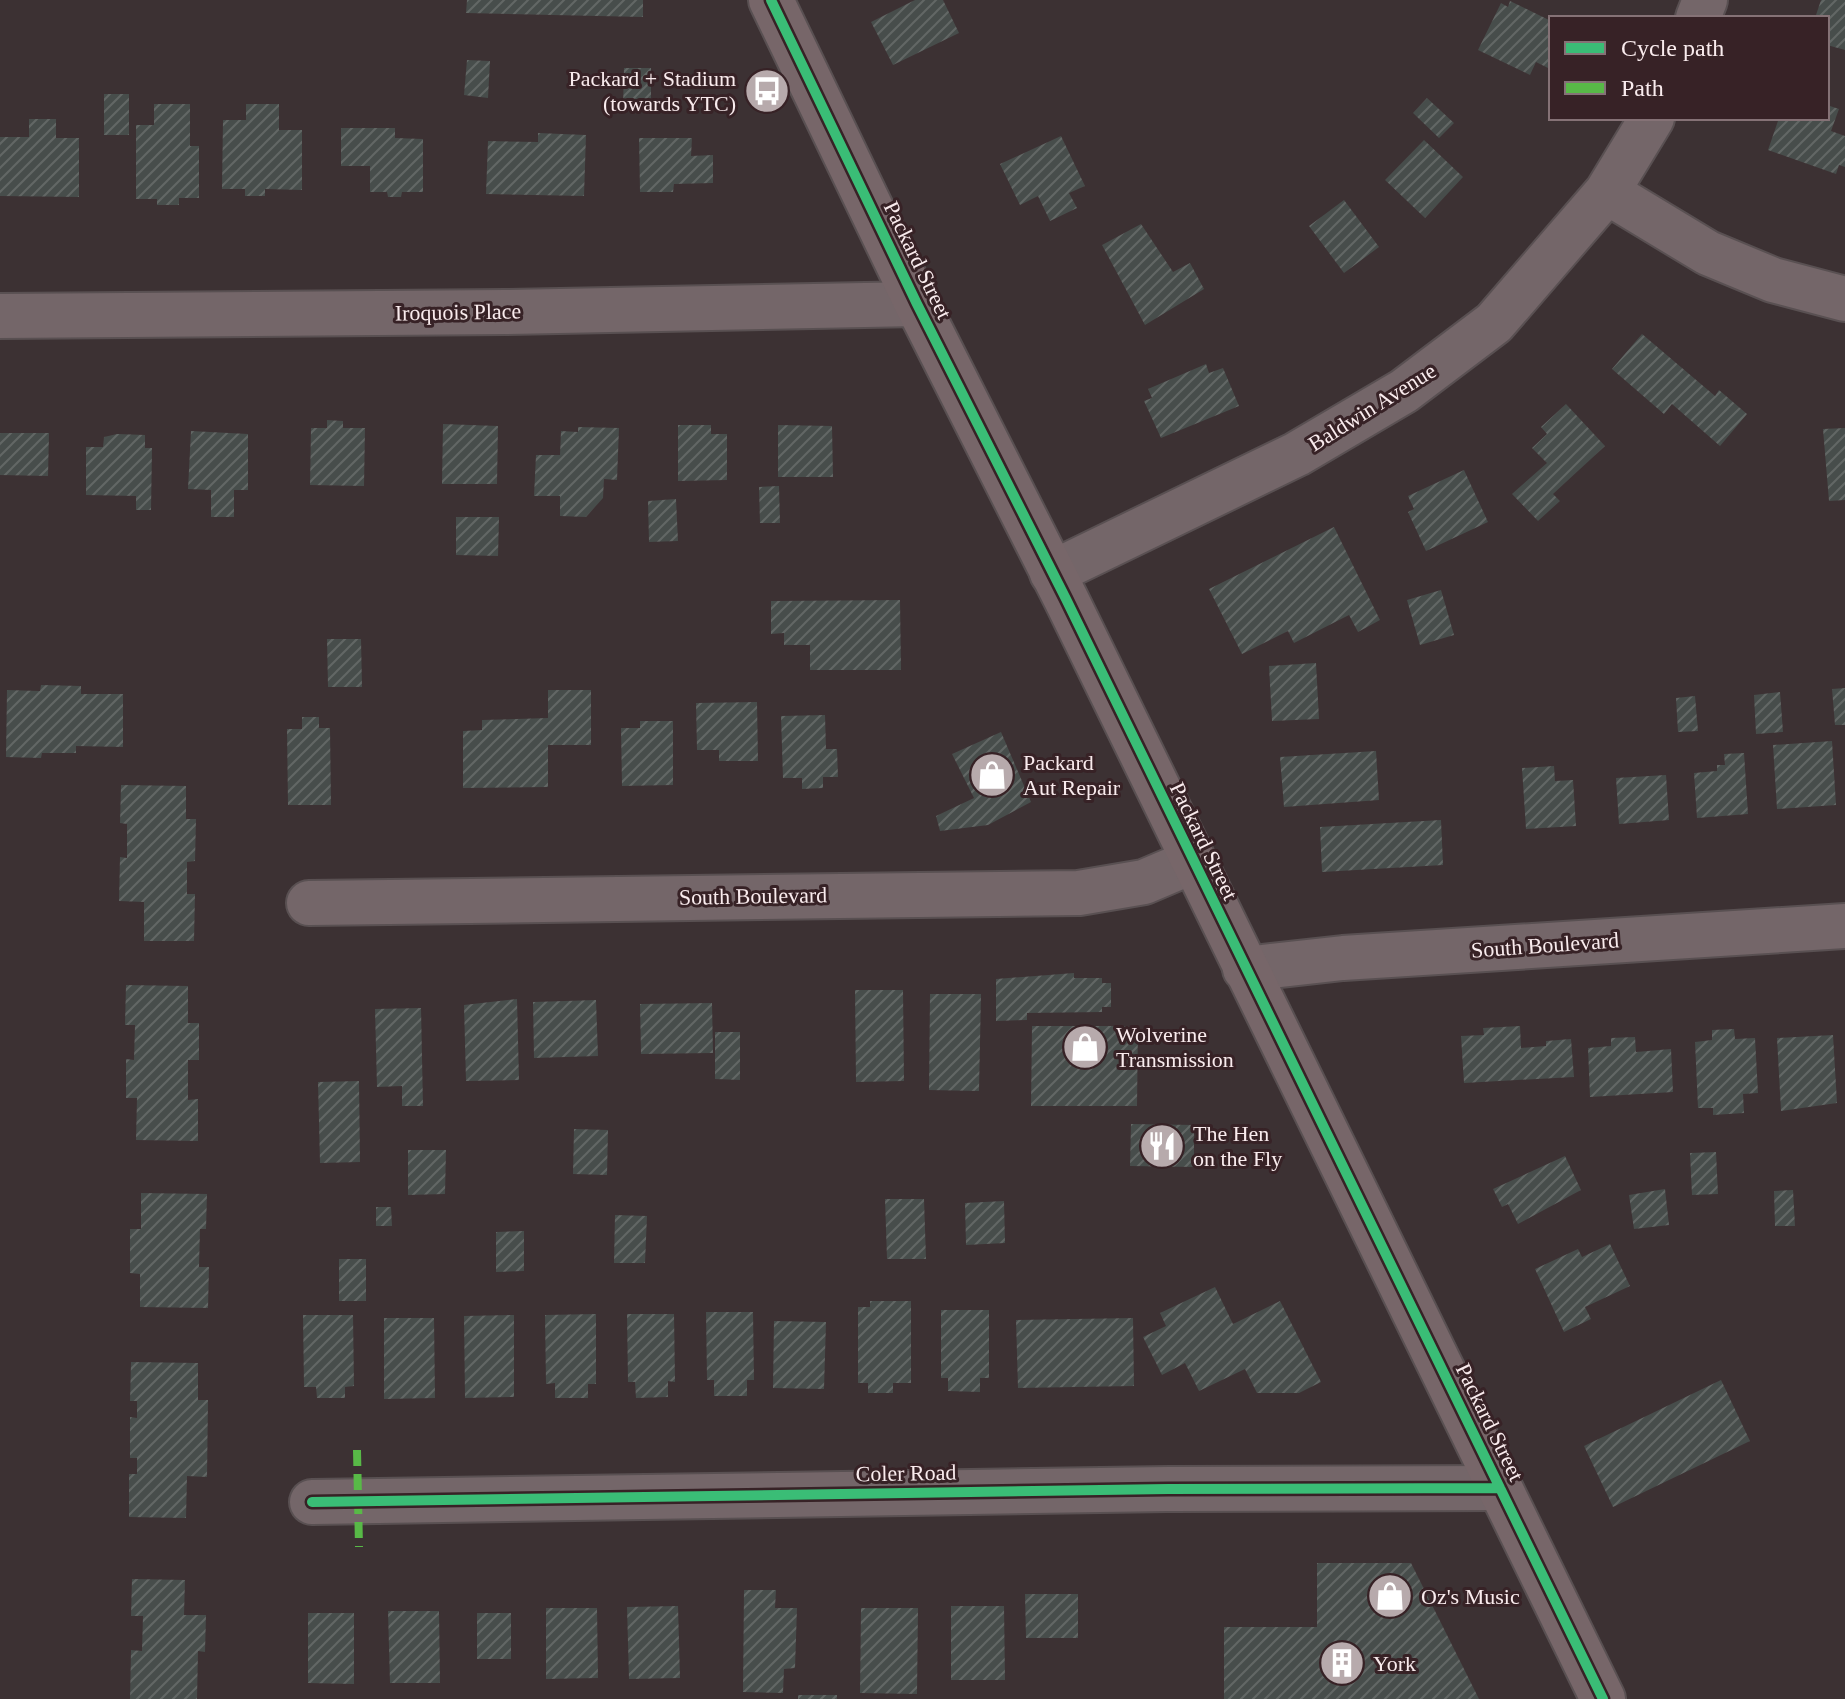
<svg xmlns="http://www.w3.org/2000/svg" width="1845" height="1699" viewBox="0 0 1845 1699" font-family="'Times New Roman',serif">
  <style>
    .building { fill: url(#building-hatch) }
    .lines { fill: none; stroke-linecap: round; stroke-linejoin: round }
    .minor-casing { stroke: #595052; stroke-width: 48 }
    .major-casing { stroke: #595052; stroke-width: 48 }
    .minor { stroke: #746669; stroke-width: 44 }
    .major { stroke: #776669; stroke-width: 44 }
    .quiet { stroke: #58b947; stroke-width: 8; stroke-dasharray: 16 8; stroke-linecap: butt }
    .cycleway-casing { stroke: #372226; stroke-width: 15 }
    .cycleway { stroke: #3abd76; stroke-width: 10 }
    .labels { text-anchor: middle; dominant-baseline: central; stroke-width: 6; stroke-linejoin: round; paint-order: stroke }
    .poi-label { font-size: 22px; fill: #f9ebed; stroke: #372226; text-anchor: start }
    .street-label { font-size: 22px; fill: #f9ebed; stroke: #372226 }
  </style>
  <defs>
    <pattern id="building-hatch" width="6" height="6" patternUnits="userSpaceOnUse" patternTransform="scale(2)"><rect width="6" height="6" fill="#474d4b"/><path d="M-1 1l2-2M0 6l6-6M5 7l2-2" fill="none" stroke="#626765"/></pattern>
  </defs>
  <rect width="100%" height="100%" fill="#3c3133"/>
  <path class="building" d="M467 0H643V17L466 13Z
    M915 0H943L959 33 893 65 871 22Z
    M1821 0H1845V50L1827 45V18H1815Z
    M1510 1 1551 21 1550 69 1536 62 1530 75 1478 50 1501 3 1508 7Z
    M467 60 490 61 488 98 464 95Z
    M624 68H651V106H623Z
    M104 94H129V135H104Z
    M1427 98 1454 123 1439 138 1413 113Z
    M154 104H190V146H199V198H179V205H157V199H136V125H154Z
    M246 104H279V130H302V190L265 189V196H245V189H222L223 120H246Z
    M1827 105 1839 109 1831 131 1845 136V167L1839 165 1836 174 1768 150 1779 118H1827Z
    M29 119H56V138H79V197L0 196V137H29Z
    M341 128H395V138L423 139V192H402L401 197H388L387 192H370V166H341Z
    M538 133 586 135 584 196 486 194 488 141 538 142Z
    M1061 136 1085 186 1069 193 1077 208 1050 221 1038 196 1020 205 1000 164Z
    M639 138H692L691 156 713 155V183L674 184 673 192H640Z
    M1424 140 1463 177 1425 218 1385 180Z
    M1344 200 1379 247 1344 273 1309 226Z
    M1141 224 1173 272 1190 263 1204 289 1145 325 1102 245Z
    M1642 334 1715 396 1719 390 1747 414 1720 446 1672 404 1664 414 1612 369Z
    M1206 364 1209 373 1223 368 1239 406 1161 438 1144 401 1152 398 1148 389Z
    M1566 404 1605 446 1553 494 1560 501 1538 521 1512 494 1547 463 1532 448 1547 434 1541 427Z
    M327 420 343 421V428H365L364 486 310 485 311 428H327Z
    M443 424 498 426 497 484H442Z
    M678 425H711V434H727V480L678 481Z
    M778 425 832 426 833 477H778Z
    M578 427 619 428 617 480 604 479 603 498 586 517 560 516V496H534L536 455H560L561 431 578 432Z
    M1845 428V500L1829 501 1823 429Z
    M191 431 248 434V490H234V517H211V490L188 489Z
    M0 433H49L48 476 0 475Z
    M117 434 145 435V448H152L151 510H136V496L86 495V447H103L104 437Z
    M1464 470 1488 522 1426 551 1408 512 1414 509 1408 496Z
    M779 486 780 523H760L759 487Z
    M676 499 678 541 649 542 648 501Z
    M456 517H499L498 556 456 555Z
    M1334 527 1380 620 1358 632 1349 615 1294 643 1288 631 1242 654 1209 589Z
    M1441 590 1454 635 1420 645 1407 600Z
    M900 600 901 670H810V645H784V633L771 634V601Z
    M327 639H361L362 687H328Z
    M1316 663 1319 719 1272 721 1269 666Z
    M41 685 81 686V694H123V747L76 746V753H42L41 758 6 757 7 690 40 691Z
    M1845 688V725H1835L1832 689Z
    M548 690H591V745H548V787L463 788V731L482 730V720L548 718Z
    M1780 692 1783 732 1756 734 1754 695Z
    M1695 696 1698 731 1678 732 1676 698Z
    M757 702 758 761H719V750H697L696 703Z
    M825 715 826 749H837L838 777H823V788L802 789V778H783L781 716Z
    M302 717H319V728H330L331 805H288L287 729H302Z
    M640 721H673V785L622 786 621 728H640Z
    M1001 732 1031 802 988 825 940 831 936 816 974 798 952 754Z
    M1832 741 1836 805 1777 809 1773 745Z
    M1376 751 1379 800 1284 807 1280 757Z
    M1744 753 1748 814 1697 818 1694 773 1717 771V765H1725L1724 754Z
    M1554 766 1555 781 1573 780 1576 826 1526 829 1522 768Z
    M1666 775 1669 820 1619 824 1616 778Z
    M121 785 186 786V819H196L195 861 187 862V894H195L194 941H144V902L119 901 120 857 127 858V824L120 823Z
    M1441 820 1443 865 1322 872 1320 827Z
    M1074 973V978H1102V983H1111V1007H1102V1012L1027 1013V1020L996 1021V979Z
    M126 985 188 986V1023H199V1060H188V1100L198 1099V1141L136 1140 137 1098H126V1059L134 1060 135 1025H125Z
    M855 990H903L904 1081 856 1082Z
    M930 994H981L979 1091 929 1090Z
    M517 999 519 1080 466 1081 464 1005Z
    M596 1000 598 1056 534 1058 533 1002Z
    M712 1003 713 1053 641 1054 640 1004Z
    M421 1008 423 1106H402V1086L377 1087 375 1009Z
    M1032 1026H1138L1137 1106H1031Z
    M1520 1026 1521 1048 1546 1046V1041L1571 1039 1574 1077 1464 1083 1461 1036 1484 1035 1483 1028Z
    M1734 1029 1735 1039 1755 1038 1758 1093 1743 1094 1744 1113 1713 1115V1108H1698L1695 1042 1712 1040V1030Z
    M715 1032H740V1080L715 1079Z
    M1833 1035 1837 1103 1781 1111 1777 1038Z
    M1635 1037 1636 1052 1671 1049 1673 1092 1590 1097 1588 1048 1611 1046V1038Z
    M359 1081 360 1162 320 1163 318 1082Z
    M1131 1124 1194 1125V1167L1130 1166Z
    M574 1129 608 1130 607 1175 573 1174Z
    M408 1150H446L445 1194 408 1195Z
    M1716 1152 1718 1194 1692 1195 1690 1153Z
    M1565 1156 1581 1190 1518 1224 1508 1204 1502 1207 1493 1189Z
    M1665 1189 1669 1225 1634 1229 1629 1195Z
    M1793 1190 1795 1226H1775L1774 1191Z
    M141 1193 207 1194 206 1229H200L199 1267H209L208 1308 140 1307V1274L130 1273V1229H141Z
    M885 1199H924L926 1259H887Z
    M1004 1201 1005 1243 966 1245 965 1203Z
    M376 1207H391L392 1226H376Z
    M615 1215 647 1216 645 1263H614Z
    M524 1231V1271L496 1272V1232Z
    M1610 1244 1630 1286 1585 1307 1591 1319 1564 1332 1535 1269 1578 1249 1582 1257Z
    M339 1259H366V1301H339Z
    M1215 1287 1233 1324 1280 1301 1321 1382 1299 1393H1257L1245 1369 1199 1391 1185 1363 1162 1375 1143 1337 1166 1326 1160 1313Z
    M870 1301H911V1383H893V1393H868V1383H858V1307H870Z
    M941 1310H989V1378H980V1392L948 1391V1378H941Z
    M706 1312H753L754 1380H747V1396H714V1380H707Z
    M596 1314V1384H588V1398H555V1383L546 1384 545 1315Z
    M627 1314H674L675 1382 668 1381V1397L636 1398 635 1382H628Z
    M303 1315H353L354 1386 345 1387V1398H317L316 1387H304Z
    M514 1315V1397L465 1398 464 1316Z
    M384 1318H434L435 1398 384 1399Z
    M1133 1318 1134 1386 1018 1388 1016 1320Z
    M774 1321 826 1322 824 1389 773 1388Z
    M131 1362 198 1363V1400H208L207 1477 187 1476 186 1518 129 1517V1474H137V1458H130V1417L137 1418V1401H130Z
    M1721 1380 1750 1441 1613 1507 1584 1446Z
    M1317 1563H1411L1479 1699H1224V1627H1317Z
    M132 1579 185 1580 184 1615H206L205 1652 198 1651 197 1699H130L131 1650 142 1651 143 1616H131Z
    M744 1590H776L775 1608H797L795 1668 784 1669 783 1693 743 1692Z
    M1025 1594H1078V1638H1026Z
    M678 1606 680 1678 629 1679 627 1607Z
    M951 1606H1004L1005 1680H951Z
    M546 1608H597L598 1678 546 1679Z
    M861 1608H918L917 1694 860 1693Z
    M388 1611H439L440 1683H390Z
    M308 1613H354V1684L308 1683Z
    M477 1613H511V1659H477Z
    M798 1695H837V1699H798Z"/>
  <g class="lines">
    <g class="minor-casing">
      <path id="minor" d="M1698 18 1705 0
        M1607 192 1708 253 1773 280 1845 299
        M0 316 505 312 917 304
        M1052 573 1297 454 1404 391 1494 323 1607 192 1652 118
        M309 903 1079 893 1144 882 1191 862
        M1245 969 1343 958 1845 926
        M312 1502 1168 1489 1500 1488"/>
    </g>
    <g class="major-casing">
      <path id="major" d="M771 0 917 304 1066 599 1603 1699"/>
    </g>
    <use href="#minor" class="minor"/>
    <use href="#major" class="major"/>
    <path class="quiet" d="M357 1450 359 1547"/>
    <g class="cycleway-casing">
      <path id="cycleway" d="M771 0 917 304 1066 599 1603 1699
        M312 1502 1168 1489 1500 1488"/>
    </g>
    <use href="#cycleway" class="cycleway"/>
  </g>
  <defs>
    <g id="bus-disc" transform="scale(2.3)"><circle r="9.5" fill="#b7aaac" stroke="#372226"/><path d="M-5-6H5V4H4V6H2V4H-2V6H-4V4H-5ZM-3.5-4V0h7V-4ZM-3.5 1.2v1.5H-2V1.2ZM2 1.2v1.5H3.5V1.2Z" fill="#fff"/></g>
    <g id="shop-disc" transform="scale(2.3)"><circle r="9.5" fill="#b7aaac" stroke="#372226"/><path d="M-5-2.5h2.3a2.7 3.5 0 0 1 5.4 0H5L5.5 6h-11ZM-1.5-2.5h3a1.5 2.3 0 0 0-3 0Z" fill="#fff"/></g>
    <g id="restaurant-disc" transform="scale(2.3)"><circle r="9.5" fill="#b7aaac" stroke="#372226"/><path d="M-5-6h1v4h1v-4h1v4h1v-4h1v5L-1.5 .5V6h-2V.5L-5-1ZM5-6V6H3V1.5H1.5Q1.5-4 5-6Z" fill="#fff"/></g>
    <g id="building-disc" transform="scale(2.3)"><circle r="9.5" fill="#b7aaac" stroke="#372226"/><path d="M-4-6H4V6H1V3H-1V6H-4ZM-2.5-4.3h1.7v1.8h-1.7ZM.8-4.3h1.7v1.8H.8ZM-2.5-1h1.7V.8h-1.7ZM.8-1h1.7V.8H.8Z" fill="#fff"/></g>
  </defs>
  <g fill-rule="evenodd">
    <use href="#bus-disc" x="767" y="91"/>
    <use href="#shop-disc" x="992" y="775"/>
    <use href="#shop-disc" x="1085" y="1047"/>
    <use href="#restaurant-disc" x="1162" y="1146"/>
    <use href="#shop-disc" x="1390" y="1596"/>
    <use href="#building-disc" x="1342" y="1663"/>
  </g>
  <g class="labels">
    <g class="poi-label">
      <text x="736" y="78" text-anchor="end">Packard + Stadium<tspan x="736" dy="25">(towards YTC)</tspan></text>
      <text x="1023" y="762">Packard<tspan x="1023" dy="25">Aut Repair</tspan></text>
      <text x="1116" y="1034">Wolverine<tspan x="1116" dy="25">Transmission</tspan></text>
      <text x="1193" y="1133">The Hen<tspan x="1193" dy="25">on the Fly</tspan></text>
      <text x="1421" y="1596">Oz's Music</text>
      <text x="1373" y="1663">York</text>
    </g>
    <g class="street-label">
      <text transform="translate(918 260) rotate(64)">Packard Street</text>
      <text transform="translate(458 312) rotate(-1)">Iroquois Place</text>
      <text transform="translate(1372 407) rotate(-32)">Baldwin Avenue</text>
      <text transform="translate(1204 841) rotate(64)">Packard Street</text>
      <text transform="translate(753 896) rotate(-1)">South Boulevard</text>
      <text transform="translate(1545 945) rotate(-4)">South Boulevard</text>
      <text transform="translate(1490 1422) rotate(64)">Packard Street</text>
      <text transform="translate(906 1473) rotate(-1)">Coler Road</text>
    </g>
  </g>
  <rect x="1549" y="16" width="280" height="104" fill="#372226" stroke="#857276" stroke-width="2"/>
  <rect x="1565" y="42" width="40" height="12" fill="#3abd76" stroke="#857276" stroke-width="2"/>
  <text x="1621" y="56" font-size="24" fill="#f9ebed">Cycle path</text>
  <rect x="1565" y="82" width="40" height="12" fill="#58b947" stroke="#857276" stroke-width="2"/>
  <text x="1621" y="96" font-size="24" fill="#f9ebed">Path</text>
</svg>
